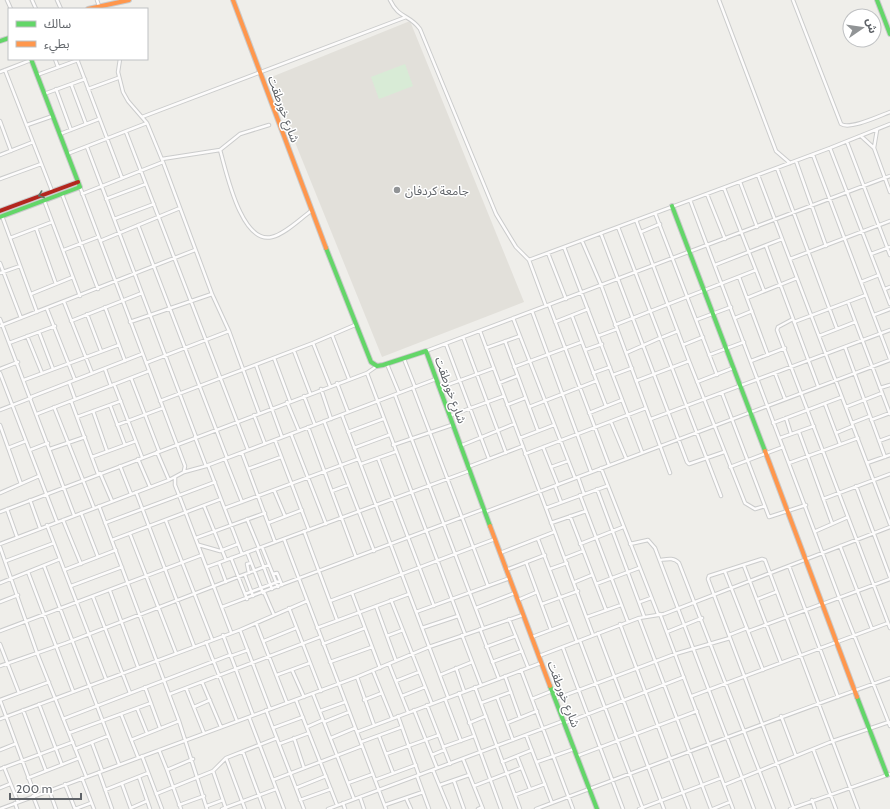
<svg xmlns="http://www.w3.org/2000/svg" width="890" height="809" viewBox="0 0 890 809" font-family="Cabin,'Noto Sans Arabic',sans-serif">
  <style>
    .education { fill: #e2e0da }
    .green { fill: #d8ebd6 }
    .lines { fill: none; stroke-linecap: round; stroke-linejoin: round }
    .street-casing { stroke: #cbcccc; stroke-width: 4.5 }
    .fast-casing { stroke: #cacacb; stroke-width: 6 }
    .slow-casing { stroke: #cacacb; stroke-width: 6 }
    .jam-casing { stroke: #cacacb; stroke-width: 6 }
    .street { stroke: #fdfcfc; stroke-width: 2.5 }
    .fast { stroke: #63d668; stroke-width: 4 }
    .slow { stroke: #ff974d; stroke-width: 4 }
    .jam { stroke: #b3261e; stroke-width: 4 }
    .oneway { stroke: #607468 }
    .poi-dot { fill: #919496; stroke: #fff; stroke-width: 1.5 }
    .labels { text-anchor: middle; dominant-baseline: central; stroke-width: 3; stroke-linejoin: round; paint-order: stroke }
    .street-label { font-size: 12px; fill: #5f6368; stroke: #fff }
    .poi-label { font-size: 12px; fill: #5f6368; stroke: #fff; text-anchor: start }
  </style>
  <rect width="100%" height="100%" fill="#efeeea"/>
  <path class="education" d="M410 21 524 302 382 357 269 78Z"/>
  <path class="green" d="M405 64 413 86 379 99 371 77Z"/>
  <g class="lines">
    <g class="street-casing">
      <path id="street" d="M7 0 11 9
        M32 0 36 9
        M57 0 61 9
        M97 0 99 6
        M390 0C399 19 409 14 420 29L496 214 516 247 529 260 546 306
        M719 0 776 151 790 163
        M793 0 841 124C850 130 879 116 890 112
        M55 59 58 67
        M77 59 122 178
        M120 59 118 72 123 92 128 101 147 123 163 162 212 294 229 331 259 413
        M5 70 52 191
        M0 72 31 60
        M37 75 78 60
        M71 84 86 124
        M56 89 71 130
        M88 89 118 78
        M44 94 85 79
        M142 117 406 17
        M0 121 11 151
        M27 125 53 116
        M877 130 874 148 890 192
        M126 132 248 450
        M60 134 99 119
        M861 136 874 148
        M847 142 890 255
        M87 147 196 437
        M830 148 890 304
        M220 150C226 170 241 245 272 237 285 234 300 219 311 211
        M67 154 147 123
        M0 155 33 142
        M813 155 890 359
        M162 159 220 150 240 134 269 125
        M796 161 826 246
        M777 168 837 329
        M758 175 890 524
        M0 179 41 164
        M740 182 757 227
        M80 187 185 466 184 471
        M724 188 764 291
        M62 194 98 289
        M82 194 163 162
        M707 194 725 239
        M106 199 146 184
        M44 200 80 296
        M690 200 839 597 890 726
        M655 213 717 375
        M2 216 37 312
        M114 219 154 204
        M636 220 689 361 745 503 755 509 765 506
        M138 225 227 458
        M618 227 721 496
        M36 228 56 284
        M641 232 660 224
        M601 234 687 462 689 464 724 452
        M10 238 52 222
        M100 241 180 208
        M582 241 601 285 670 473
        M766 246 818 386
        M564 247 642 452
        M64 250 98 237
        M548 253 566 299
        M871 254 890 247
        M790 259 890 221
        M529 260 830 148 890 124
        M0 263 21 318
        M715 265 782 239
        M0 273 20 266
        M739 277 768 355
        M861 282 879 275
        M885 289 890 287
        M31 294 73 277
        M747 298 797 278
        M64 302 92 373
        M848 302 890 414
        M549 305 609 465
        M105 307 125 361
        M47 309 75 380
        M532 311 591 472
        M87 314 101 351
        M874 315 890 309
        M572 316 606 406
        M513 318 575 478
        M735 318 752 311
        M0 319 74 515
        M793 319 778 327 777 330 890 628
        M696 320 731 307
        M71 321 142 293
        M130 322 212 294
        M555 322 588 309
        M794 322 866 295
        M615 325 756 270
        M0 326 195 250
        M480 331 593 635
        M39 332 53 369
        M332 335 349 379
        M27 336 42 373
        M598 336 617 329
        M819 336 855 322
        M463 337 506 453
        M663 337 678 331
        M505 341 538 431
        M9 343 55 326
        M313 343 330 386
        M446 344 489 459
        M683 345 703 337
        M845 347 885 457
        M486 348 520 336
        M585 350 602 344
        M294 351 310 393
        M426 351 890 176
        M626 353 660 338
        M709 355 744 342
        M274 358 290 401
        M404 359 415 387
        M751 361 785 348
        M146 363 229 331
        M387 364 399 393
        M256 365 282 437
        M514 367 582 342
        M0 369 18 362
        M105 369 111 386
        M0 373 57 522
        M367 373 465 634
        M593 373 610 367
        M775 373 785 399
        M613 375 632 368
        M131 378 159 451
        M24 380 119 345
        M636 381 689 361
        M69 382 75 399
        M697 382 733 368
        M337 383 348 412
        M499 383 517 376
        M114 384 142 457
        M413 388 488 586
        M439 388 494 368
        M880 388 890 385
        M321 389 331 419
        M722 393 769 517 806 505
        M395 395 483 628
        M304 396 315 425
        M31 397 142 354
        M71 401 98 474
        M160 401 313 343 355 325
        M287 402 299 431
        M825 404 840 444
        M110 405 125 445
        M507 405 525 398
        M54 407 94 508
        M529 407 596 381
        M846 407 882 393
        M0 410 31 398
        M93 411 107 451
        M589 413 622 400
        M37 414 149 371
        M254 415 265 444
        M342 415 448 697
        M449 416 504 396
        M77 417 121 401
        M786 418 791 434
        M651 419 890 330
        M871 420 890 413
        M324 421 374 551
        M611 422 626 458
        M773 423 842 397
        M852 423 870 416
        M0 425 21 484
        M117 425 163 408
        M308 427 356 557
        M348 432 383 419
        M799 432 832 523
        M836 433 853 426
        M291 434 326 524
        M195 437 206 466
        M520 438 554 425
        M780 438 814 426
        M275 440 309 530
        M879 441 890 437
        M393 445 452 425
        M460 446 514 424
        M543 447 558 485
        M8 448 26 441
        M354 448 389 435
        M50 449 85 437
        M30 450 48 443
        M157 452 169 480
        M242 453 275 542
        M525 454 646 408
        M92 457 136 441
        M378 458 434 606
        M138 459 150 487
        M225 459 242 502
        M789 463 858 438
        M867 463 890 455
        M361 464 395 452
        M208 465 242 554
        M120 466 131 494
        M468 467 523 446
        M551 467 568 461
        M730 467 783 447
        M601 468 658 614
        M248 469 281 457
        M100 473 112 501
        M175 477V485L179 495 231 632
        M578 477 584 494
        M555 486 561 502
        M856 486 890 577
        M597 489 644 616
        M274 490 285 516
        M332 491 348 485
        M136 492 194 646
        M0 493 39 476
        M580 495 628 622
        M823 499 890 474
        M30 500 40 528
        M99 506 179 721 207 809
        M204 506 226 560
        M225 508 358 459
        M546 508 607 486
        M7 509 17 537
        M0 512 367 373 377 366
        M485 512 890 360
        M81 513 98 557
        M570 516 606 610
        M247 519 259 548
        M63 520 81 564
        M166 521 212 639
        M105 523 215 482
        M268 523 302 510
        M551 523 586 511
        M47 525 106 679
        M304 531 337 620
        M816 531 848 517
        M130 534 176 653
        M196 538 265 513
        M284 539 386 809
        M538 539 577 642
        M112 540 221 499
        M0 544 169 480 184 472 206 466 436 379
        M580 544 623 527
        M630 544 648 540 655 548 754 809
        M199 545 220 551 238 544
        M840 546 872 629
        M0 547 37 653 86 776
        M262 547 278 587
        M257 549 272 589
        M247 552 263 593
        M500 553 554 532
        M231 558 247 599
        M565 558 583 551
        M660 560C667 559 674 557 679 563L774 809
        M6 561 54 543
        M526 562 551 630
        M219 563 226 582
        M44 566 119 764
        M744 566 781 663
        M789 566 838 697
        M207 567 469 471
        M550 569 567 563
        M64 570 116 550
        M506 570 545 555
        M28 572 73 691
        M725 572 763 670
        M249 573 247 564 251 563
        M273 574 277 573 282 585
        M245 575 253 596
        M575 582 592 575
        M0 583 60 559
        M596 584 639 568
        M71 586 122 567
        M110 591 138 667
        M264 592 274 615
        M352 593 380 668
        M245 594 280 581
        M93 597 130 693
        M758 599 776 592
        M391 600 432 704
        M518 600 537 592
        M330 601 495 539
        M0 602 18 595
        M640 602 651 598
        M542 604 578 591
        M376 606 396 661
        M222 607 484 509
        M289 608 321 691
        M476 608 515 593
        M416 612 510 578
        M660 614 733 809
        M587 617 621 605
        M639 618 711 809
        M509 619 528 667
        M256 623 287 703
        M620 624 689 809
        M317 628 409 594
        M422 628 458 616
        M480 629 499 679
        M240 630 270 709
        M0 631 202 555
        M749 631 890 579
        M667 632 702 618
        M598 633 664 809
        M223 635 253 715
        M462 635 481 685
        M729 635 747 628
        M387 636 403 630
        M532 637 569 623
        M264 641 296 628
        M580 641 643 809
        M206 642 237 721
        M0 644 19 693
        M323 644 365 628
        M486 647 516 636
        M563 648 623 809
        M231 656 248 650
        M539 656 639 618 664 614 890 527
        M330 662 372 647
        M492 662 522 651
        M389 664 408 712
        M0 666 66 643 269 565
        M456 668 464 691
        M292 670 304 697
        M521 670 573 809
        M373 671 392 718
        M277 675 310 663
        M440 675 472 662
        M505 676 520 718
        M357 677 374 725
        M396 681 419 672
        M202 682 221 727
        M145 687 160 728
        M475 687 520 809
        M186 688 204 733
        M459 693 501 809
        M170 694 320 637
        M313 694 354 799
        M402 696 425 687
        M692 696 888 623
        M497 697 513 740
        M445 699 461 741
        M532 699 552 691
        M555 699 675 654 730 638
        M0 700 35 795
        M0 700 49 682
        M296 700 337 805
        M364 700 382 693
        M481 703 511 692
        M39 704 62 765
        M427 705 450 764
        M194 707 210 700
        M137 708 147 733
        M23 710 46 771
        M266 710 304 809
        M414 710 437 768
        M320 711 345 702
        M121 714 138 757
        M398 716 419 775
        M781 716 796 756
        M249 717 284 809
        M0 719 240 630 307 601
        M63 719 230 655
        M324 722 349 712
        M469 723 486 716
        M507 723 537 711
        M565 723 684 677
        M307 727 323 720
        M273 728 303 717
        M357 732 541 663
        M69 733 151 703
        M526 735 552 803
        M379 736 393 773
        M294 738 304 768
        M331 738 355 728
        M131 740 179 721
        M361 742 402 727
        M92 743 102 770
        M279 744 309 733
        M443 747 474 736
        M75 749 108 736
        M813 749 836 809
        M0 750 15 744
        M159 750 167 770
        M243 752 264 809
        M386 754 439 735
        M432 755 444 750
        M142 756 162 809
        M517 756 530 789
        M577 756 697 711
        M226 758 245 809
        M463 759 483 809
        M502 762 532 750
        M537 762 574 749
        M4 767 18 802
        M0 769 73 742
        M433 770 449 809
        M213 771 226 809
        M99 772 112 809
        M417 776 429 809
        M139 777 150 809
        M28 778 79 758
        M82 778 94 809
        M273 780 362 746
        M375 780 416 765
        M454 781 464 809
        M348 783 373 774
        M65 784 75 809
        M122 784 131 809
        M440 785 469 775
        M724 785 833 741 889 722
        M474 786 521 768
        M0 788 10 784
        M296 788 326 776
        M49 790 56 809
        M105 790 148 773
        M156 794 213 771 226 758 277 738
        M515 795 545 784
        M33 796 38 809
        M360 797 364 809
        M406 798 411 809
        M300 800 331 789
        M812 800 815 809
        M15 803 17 809
        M343 803 345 809
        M179 805 204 796
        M385 805 423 792
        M207 806 223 800
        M131 808 147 801
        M0 809 357 677 429 647 523 615
        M75 809 91 803
        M181 809 167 770 193 759
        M222 809 276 789
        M328 809 563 721
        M478 809 482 807
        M536 809C654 765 771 720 890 678
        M639 809 721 778
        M713 809 730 802
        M790 809 890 774
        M794 809 708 579 709 576 762 559 765 560 858 809"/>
    </g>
    <g class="fast-casing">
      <path id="fast" d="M877 0 890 34
        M0 41 9 38
        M672 206 765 451
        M0 217 80 187 31 59
        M326 248 371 362 377 366 383 365 426 351 490 526
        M550 686 597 809
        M857 697 887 775"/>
    </g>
    <g class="slow-casing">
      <path id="slow" d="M233 0 326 248
        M88 9 129 0
        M765 451 857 697
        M490 526 550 686"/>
    </g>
    <g class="jam-casing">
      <path id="jam" d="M0 211 78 182"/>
    </g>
    <use href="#street" class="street"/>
    <use href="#fast" class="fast"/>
    <use href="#slow" class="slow"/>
    <use href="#jam" class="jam"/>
  </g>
  <defs><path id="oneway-chevron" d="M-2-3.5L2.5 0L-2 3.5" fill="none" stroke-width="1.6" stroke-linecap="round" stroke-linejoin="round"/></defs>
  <use class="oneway" href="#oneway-chevron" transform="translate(41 195) rotate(160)"/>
  <circle class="poi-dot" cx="397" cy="190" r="4"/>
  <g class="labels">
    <g class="street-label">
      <text transform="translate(284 109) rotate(70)">شارع خورطقت</text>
      <text transform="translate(451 390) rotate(70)">شارع خورطقت</text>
      <text transform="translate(564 694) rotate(69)">شارع خورطقت</text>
    </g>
    <g class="poi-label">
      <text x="405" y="190">جامعة كردفان</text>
    </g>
  </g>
  <rect x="8" y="8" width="140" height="52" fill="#ffffff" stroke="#bfc1c3"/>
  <rect x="16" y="21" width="20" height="6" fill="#63d668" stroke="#bfc1c3"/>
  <text x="44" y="28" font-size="12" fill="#5f6368">سالك</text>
  <rect x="16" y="41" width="20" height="6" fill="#ff974d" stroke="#bfc1c3"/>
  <text x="44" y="48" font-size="12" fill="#5f6368">بطيء</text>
  <g transform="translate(862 28) rotate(77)"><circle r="19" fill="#ffffff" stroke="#bfc1c3"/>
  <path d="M0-3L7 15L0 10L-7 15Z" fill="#919496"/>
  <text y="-6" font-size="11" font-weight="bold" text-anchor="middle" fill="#5f6368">ش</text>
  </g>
  <path d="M10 793v6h71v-6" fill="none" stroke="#5f6368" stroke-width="2"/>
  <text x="16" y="793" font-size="12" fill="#5f6368" stroke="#ffffff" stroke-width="3" paint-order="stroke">200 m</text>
</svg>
